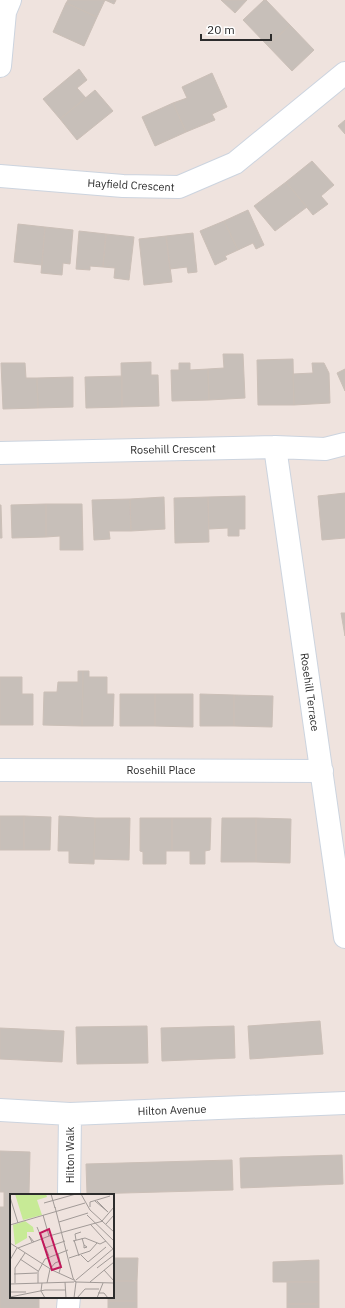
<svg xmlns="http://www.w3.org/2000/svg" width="345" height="1308" viewBox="0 0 345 1308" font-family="'IBM Plex Sans',sans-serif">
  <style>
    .building { fill: #c7bfb9; stroke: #cbbfb7 }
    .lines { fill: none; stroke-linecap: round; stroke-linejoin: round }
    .street-casing { stroke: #ccd4df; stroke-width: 24 }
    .street { stroke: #fff; stroke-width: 22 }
    .labels { text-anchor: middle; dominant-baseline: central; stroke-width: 3.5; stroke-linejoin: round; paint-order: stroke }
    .street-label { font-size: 11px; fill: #2c2c2c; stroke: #fff }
    .inset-road { fill: none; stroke: #a19a97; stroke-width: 1 }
    .view { fill: #c2185b; fill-opacity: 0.15; stroke: #c2185b; stroke-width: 2 }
    .inset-edge { fill: none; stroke: #2c2c2c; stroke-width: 2 }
  </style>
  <rect width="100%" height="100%" fill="#efe3de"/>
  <path class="building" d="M68 0H116L114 4 105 0 97 17 66 3Z
    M221 0H247L235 13Z
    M264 0H266L290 25 268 46 243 20Z
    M66 3 97 17 84 46 53 32Z
    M290 25 314 50 292 71 268 46Z
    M79 69 87 80 77 88 86 98 60 119 43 99Z
    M212 73 227 107 212 114 215 120 186 132 173 103 187 98 182 87Z
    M95 90 113 111 77 140 60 119Z
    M173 103 186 132 155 146 142 117Z
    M345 120V134L338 126Z
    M312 161 334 185 321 196 328 204 313 215 286 182Z
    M286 182 307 207 275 231 254 206Z
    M248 210 264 245 256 249 253 243 238 250 224 221Z
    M224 221 238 250 225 256 227 259 215 265 200 231Z
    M18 224 45 227 42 265 14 262Z
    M45 227 73 230 70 264 63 263 62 275 41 273Z
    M79 231 106 234 103 267 90 266V270L76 269Z
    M193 233 197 272 188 273 187 267 170 269 166 236Z
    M106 234 134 237 129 280 114 278 115 268 103 267Z
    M166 236 172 282 144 285 139 239Z
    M223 354H243L245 398 209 400 208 369 224 368Z
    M293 359 294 405H258L257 360Z
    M151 362V375H158L159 406 122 407 121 363Z
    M1 363H25L26 378H37L38 408 3 409Z
    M179 363H190V370L208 369 209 400 172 401 171 370H179Z
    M312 363H324L329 373 330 403 294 405 293 374 313 373Z
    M345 369V391L337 373Z
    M122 376V407L86 408 85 377Z
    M73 377V407L38 408 37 378Z
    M345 493V538L322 540 318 496Z
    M245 496V529H239V536H228V528L209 529 208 497Z
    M164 497 165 529 131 531 130 499Z
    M208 497 209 542 175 543 174 498Z
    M130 499 131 531H109L110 539 94 540 92 500Z
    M46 504V537L12 538 11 505Z
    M46 504H82L83 550H60V536L46 537Z
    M0 505H1L2 538H0Z
    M341 613H345V636Z
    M78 671H83L82 726 43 725 44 692H57L58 682H78Z
    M83 671H89V677H107V694H114L113 726H82Z
    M0 677H22V694H33V725H0Z
    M120 694H155V726H120Z
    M155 694H193V727L155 726Z
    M200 694 234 695V726H200Z
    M234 695 273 696 272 727 234 726Z
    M0 816H24V850H0Z
    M24 816 51 817 50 850H24Z
    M59 816 95 818 94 864 69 863V851H58Z
    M95 818H130L129 860 94 859Z
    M140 818H172V851H166V864H143V852L140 851Z
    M172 818H211L210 850 205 851V864H190V851H172Z
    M222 818H256V862H221Z
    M256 818 291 819 290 863 256 862Z
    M320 1021 323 1054 250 1059 248 1026Z
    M147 1026 148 1063 77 1064 76 1027Z
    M234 1026 235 1058 162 1061 161 1028Z
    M0 1028 64 1031 62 1062 0 1059Z
    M0 1151 30 1152 29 1194 11 1195V1297H39V1308H0V1207H4V1192H0Z
    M342 1155 343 1184 241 1188 240 1158Z
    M232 1160 233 1190 87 1194 86 1164Z
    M113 1258H138L137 1281H113Z
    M319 1260V1282H273V1262Z
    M113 1281H137V1301H108V1297H113Z
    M287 1282H319V1304H287Z
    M108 1301H137V1308H108Z
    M287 1304H319V1308H287Z"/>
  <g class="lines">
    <g class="street-casing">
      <path id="street" d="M0 66 5 12 10 0
        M0 176 123 186 179 187 235 163 345 73
        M275 447 345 937
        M0 453 275 447 325 449 345 444
        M0 770 322 771
        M0 1110 70 1114 345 1103
        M69 1195 70 1114
        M68 1308 69 1297"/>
    </g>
    <use href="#street" class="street"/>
  </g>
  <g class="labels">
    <g class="street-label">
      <text transform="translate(131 185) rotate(3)">Hayfield Crescent</text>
      <text transform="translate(173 449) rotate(-1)">Rosehill Crescent</text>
      <text transform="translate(310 692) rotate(82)">Rosehill Terrace</text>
      <text x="161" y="770">Rosehill Place</text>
      <text transform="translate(172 1110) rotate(-2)">Hilton Avenue</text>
      <text transform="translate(70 1155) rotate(-90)">Hilton Walk</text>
    </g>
  </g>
  <g transform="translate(10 1194)">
    <rect width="104" height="104" fill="#efe3de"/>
    <path d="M5 0H36L37 3 27 6 32 21 13 26ZM15 27 23 33 24 38H17V44L5 51 3 31Z" fill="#c7ea96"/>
    <path class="inset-road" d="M41 0 45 14M71 0 80 16 104 38M0 3 8 29M85 7 98 18 87 7M34 9 66 0M45 13 63 84 66 88 64 87M80 13V8L100 2M33 21 39 42M77 21 104 47M92 27 104 13M49 28 78 19M96 30 104 21M0 31 75 9M81 31 103 55M27 33 39 62M72 44 74 51V54L77 53 74 51M64 46 69 62M66 46 65 40 71 38M63 47 75 44 90 50 96 47M22 48 19 42 24 48M0 49 42 76 64 86M8 54 39 42 93 27M35 54 55 47M48 59 51 72 49 79M71 61 78 68 96 53M59 64 80 57 87 49M10 65 28 77M0 66 7 54M87 74 104 61M94 76 104 87M4 80 27 79M66 86 104 54M55 88 56 104M66 88 104 89M80 88 104 68M5 89V74L15 59M28 89V78L35 65 58 56M32 89 31 97 35 104M37 89 40 75 45 69 50 67M0 90 64 88M0 98H16M88 99H94L98 104M0 103 35 96H56M64 104 66 88M67 104 75 95H89M87 104 93 89"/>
    <path class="view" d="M39 35 51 73 42 76 30 39Z"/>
    <rect width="104" height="104" class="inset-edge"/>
  </g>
  <path d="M201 34v6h70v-6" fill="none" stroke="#2c2c2c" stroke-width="2"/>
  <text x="207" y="34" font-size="12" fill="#2c2c2c" stroke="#ffffff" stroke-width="3" paint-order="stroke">20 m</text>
</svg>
